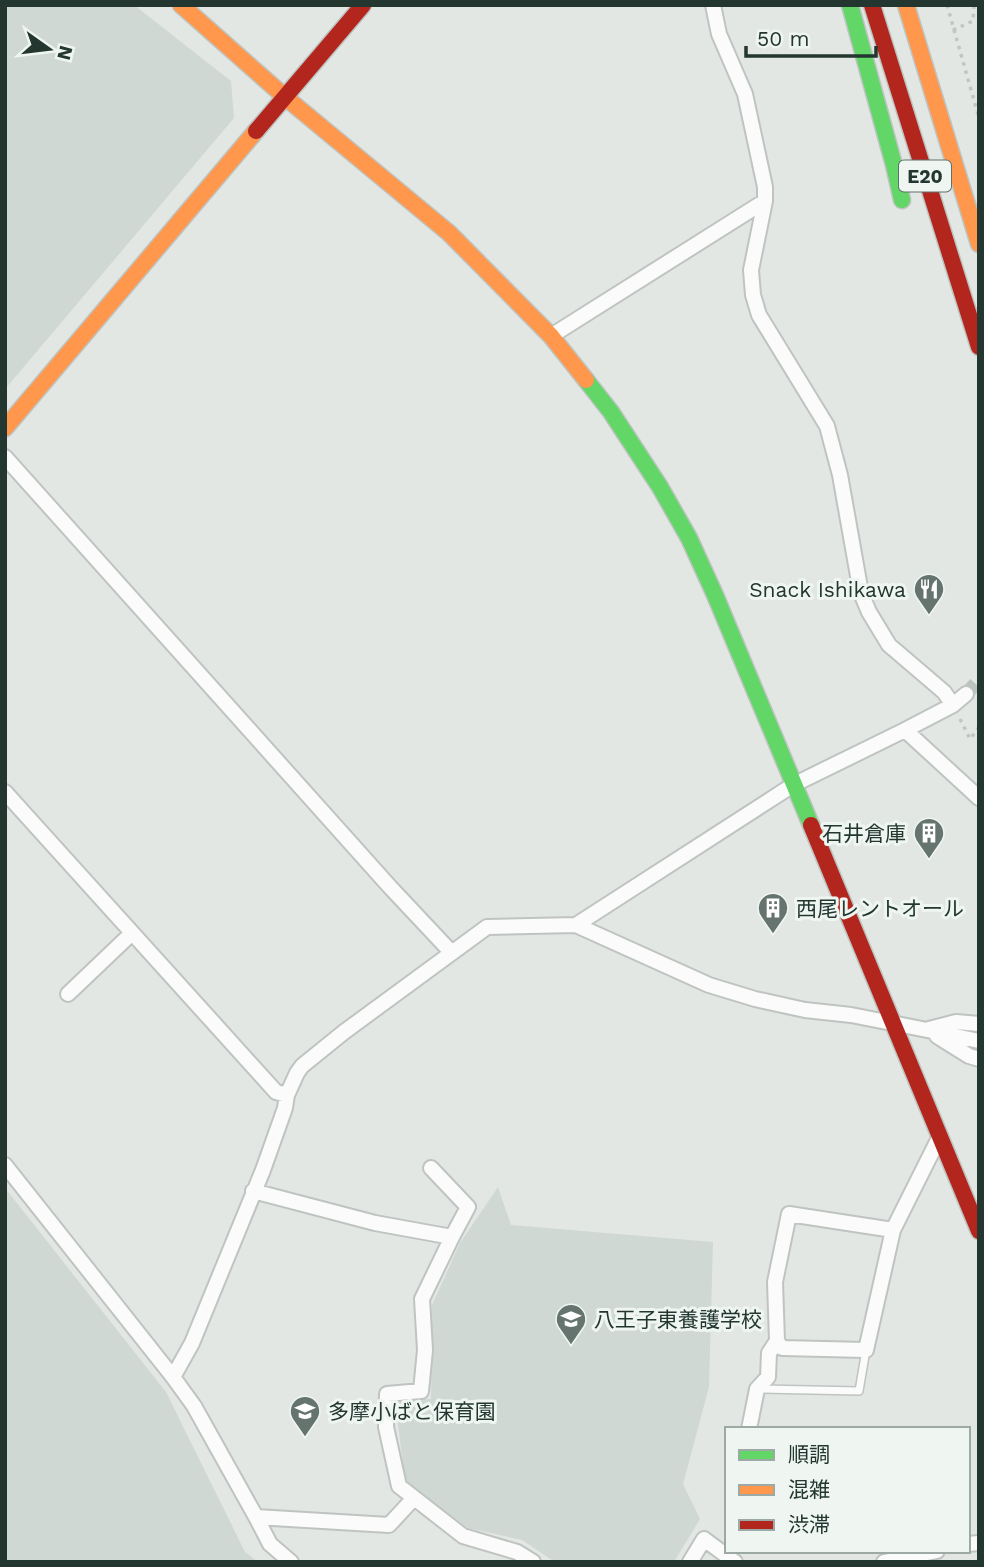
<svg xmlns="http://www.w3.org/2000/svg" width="984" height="1567" viewBox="0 0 984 1567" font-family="'Work Sans','Noto Sans JP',sans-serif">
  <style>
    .built { fill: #d0d8d4 }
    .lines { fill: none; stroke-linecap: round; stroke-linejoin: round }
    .street-tunnel { stroke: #bcc4c0; stroke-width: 14; stroke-dasharray: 14 7; stroke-linecap: butt }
    .lane-casing { stroke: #bfc4c1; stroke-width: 10 }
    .street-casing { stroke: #bfc4c1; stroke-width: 18 }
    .fast-casing { stroke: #bec4c1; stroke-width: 19 }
    .slow-casing { stroke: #bec4c1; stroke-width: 19 }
    .jam-casing { stroke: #bec4c1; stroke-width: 19 }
    .path { stroke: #c0c6c4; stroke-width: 3.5; stroke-dasharray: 3.5 5; stroke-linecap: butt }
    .lane { stroke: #fbfbfb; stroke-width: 7 }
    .street { stroke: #fbfbfb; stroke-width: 14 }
    .fast { stroke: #63d668; stroke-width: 16 }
    .slow { stroke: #ff974d; stroke-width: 16 }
    .jam { stroke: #b3261e; stroke-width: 16 }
    .labels { text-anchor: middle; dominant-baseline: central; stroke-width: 6; stroke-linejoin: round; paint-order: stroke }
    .shield { fill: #eff6f2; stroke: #60706a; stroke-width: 2 }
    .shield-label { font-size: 19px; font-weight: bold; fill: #233630 }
    .poi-label { font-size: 21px; fill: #233630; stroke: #eff6f2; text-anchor: start }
  </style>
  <rect width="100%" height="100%" fill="#e2e7e4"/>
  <path class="built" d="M5 5H134L231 81 234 118 6 388Z
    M498 1187 511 1225 713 1242 709 1387 683 1484 700 1519 674 1562H555L522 1540 468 1528 405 1482 395 1399H431L432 1305 460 1243Z
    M5 1188 166 1392 245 1552 258 1562H5Z"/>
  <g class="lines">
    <path class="street-tunnel" d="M966 694 979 680"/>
    <g class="lane-casing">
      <path id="lane" d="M758 1389 859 1391 866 1350"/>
    </g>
    <g class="street-casing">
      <path id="street" d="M713 5 719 34 745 94 765 187V201L751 270 753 295 759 315 827 426 840 475 861 593 869 612 889 645 944 692 953 705
        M551 336 765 201
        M5 457 390 887 451 952
        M905 730 979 798
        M5 792 276 1092 287 1095
        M576 925 793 785 905 730 953 705 966 694
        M68 994 132 933
        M929 1029 956 1022 979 1024
        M937 1036 969 1056 979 1059
        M5 1165 173 1377 194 1406 256 1517 270 1544 291 1562
        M431 1168 468 1207 452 1237 422 1299 425 1350 421 1391 387 1394 386 1427 399 1486 463 1536 517 1552 533 1562
        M253 1191 375 1223 452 1237
        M893 1230 789 1214 775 1282 777 1341 782 1348 866 1350 893 1230 940 1136
        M173 1377 192 1343 263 1170 285 1108 287 1095 297 1073 302 1066 344 1032 487 927 576 925 709 985 755 999 805 1010 851 1015 927 1030 979 1041
        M749 1429 757 1389 768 1377 769 1353 777 1341
        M256 1517 389 1525 414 1498
        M968 1544 979 1543
        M690 1562 704 1539 735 1562
        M884 1562 937 1551"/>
    </g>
    <g class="fast-casing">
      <path id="fast" d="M850 5 894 165 902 200
        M586 380 611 412 660 487 689 538 715 595 811 825"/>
    </g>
    <g class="slow-casing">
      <path id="slow" d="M181 5 285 97 449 233 551 336 586 380
        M906 5 979 244
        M5 428 256 131"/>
    </g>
    <g class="jam-casing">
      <path id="jam" d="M872 5 979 347
        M256 131 363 5
        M811 825 979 1231"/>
    </g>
    <path class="path" d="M947 5 979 118
      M953 30 973 21 974 5
      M960 719 970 739 979 727"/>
    <use href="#lane" class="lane"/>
    <use href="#street" class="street"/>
    <use href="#fast" class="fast"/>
    <use href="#slow" class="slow"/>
    <use href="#jam" class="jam"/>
  </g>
  <defs>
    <g id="restaurant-pin" transform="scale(1.575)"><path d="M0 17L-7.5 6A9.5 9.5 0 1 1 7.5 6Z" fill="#66746f" stroke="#eff6f2"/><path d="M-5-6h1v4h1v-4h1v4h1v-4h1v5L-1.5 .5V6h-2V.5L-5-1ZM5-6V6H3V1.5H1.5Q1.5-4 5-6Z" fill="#fff"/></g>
    <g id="building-pin" transform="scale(1.575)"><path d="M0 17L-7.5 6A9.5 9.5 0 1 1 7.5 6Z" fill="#66746f" stroke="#eff6f2"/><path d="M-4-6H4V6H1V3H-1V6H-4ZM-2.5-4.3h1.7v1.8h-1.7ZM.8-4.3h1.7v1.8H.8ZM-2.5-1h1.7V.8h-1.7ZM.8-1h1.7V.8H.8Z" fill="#fff"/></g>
    <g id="school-pin" transform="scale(1.575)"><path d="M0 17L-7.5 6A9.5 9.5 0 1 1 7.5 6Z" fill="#66746f" stroke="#eff6f2"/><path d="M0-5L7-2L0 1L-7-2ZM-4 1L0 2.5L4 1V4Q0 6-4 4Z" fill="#fff"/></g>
  </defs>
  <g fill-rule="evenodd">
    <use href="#restaurant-pin" x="929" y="589"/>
    <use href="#building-pin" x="929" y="833"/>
    <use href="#building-pin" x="773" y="908"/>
    <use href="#school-pin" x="571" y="1319"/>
    <use href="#school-pin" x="305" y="1411"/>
  </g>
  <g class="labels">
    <rect class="shield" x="899" y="160.5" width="52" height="31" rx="5"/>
    <g class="shield-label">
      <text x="925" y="176">E20</text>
    </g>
    <g class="poi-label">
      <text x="906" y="589" text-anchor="end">Snack Ishikawa</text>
      <text x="906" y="833" text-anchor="end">石井倉庫</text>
      <text x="796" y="908">西尾レントオール</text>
      <text x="594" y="1319">八王子東養護学校</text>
      <text x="328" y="1411">多摩小ばと保育園</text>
    </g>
  </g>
  <rect width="984" height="1567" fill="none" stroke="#233630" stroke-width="14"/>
  <rect x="725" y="1427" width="245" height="126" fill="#eff6f2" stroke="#9da9a4" stroke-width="2"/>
  <rect x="739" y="1450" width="35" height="10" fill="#63d668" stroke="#9da9a4" stroke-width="2"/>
  <text x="788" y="1462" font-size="21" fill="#233630">順調</text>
  <rect x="739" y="1485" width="35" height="10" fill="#ff974d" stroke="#9da9a4" stroke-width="2"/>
  <text x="788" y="1497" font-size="21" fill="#233630">混雑</text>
  <rect x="739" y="1520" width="35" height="10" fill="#b3261e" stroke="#9da9a4" stroke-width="2"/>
  <text x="788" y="1532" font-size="21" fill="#233630">渋滞</text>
  <g transform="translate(49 49) rotate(104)" stroke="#eff6f2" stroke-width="5" paint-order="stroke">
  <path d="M0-5L12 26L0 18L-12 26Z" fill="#233630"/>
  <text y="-10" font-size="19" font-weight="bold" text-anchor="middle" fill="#233630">N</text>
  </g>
  <path d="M746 46v10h130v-10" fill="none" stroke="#233630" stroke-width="3.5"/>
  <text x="757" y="46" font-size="21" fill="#233630" stroke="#eff6f2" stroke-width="5" paint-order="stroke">50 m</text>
</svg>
